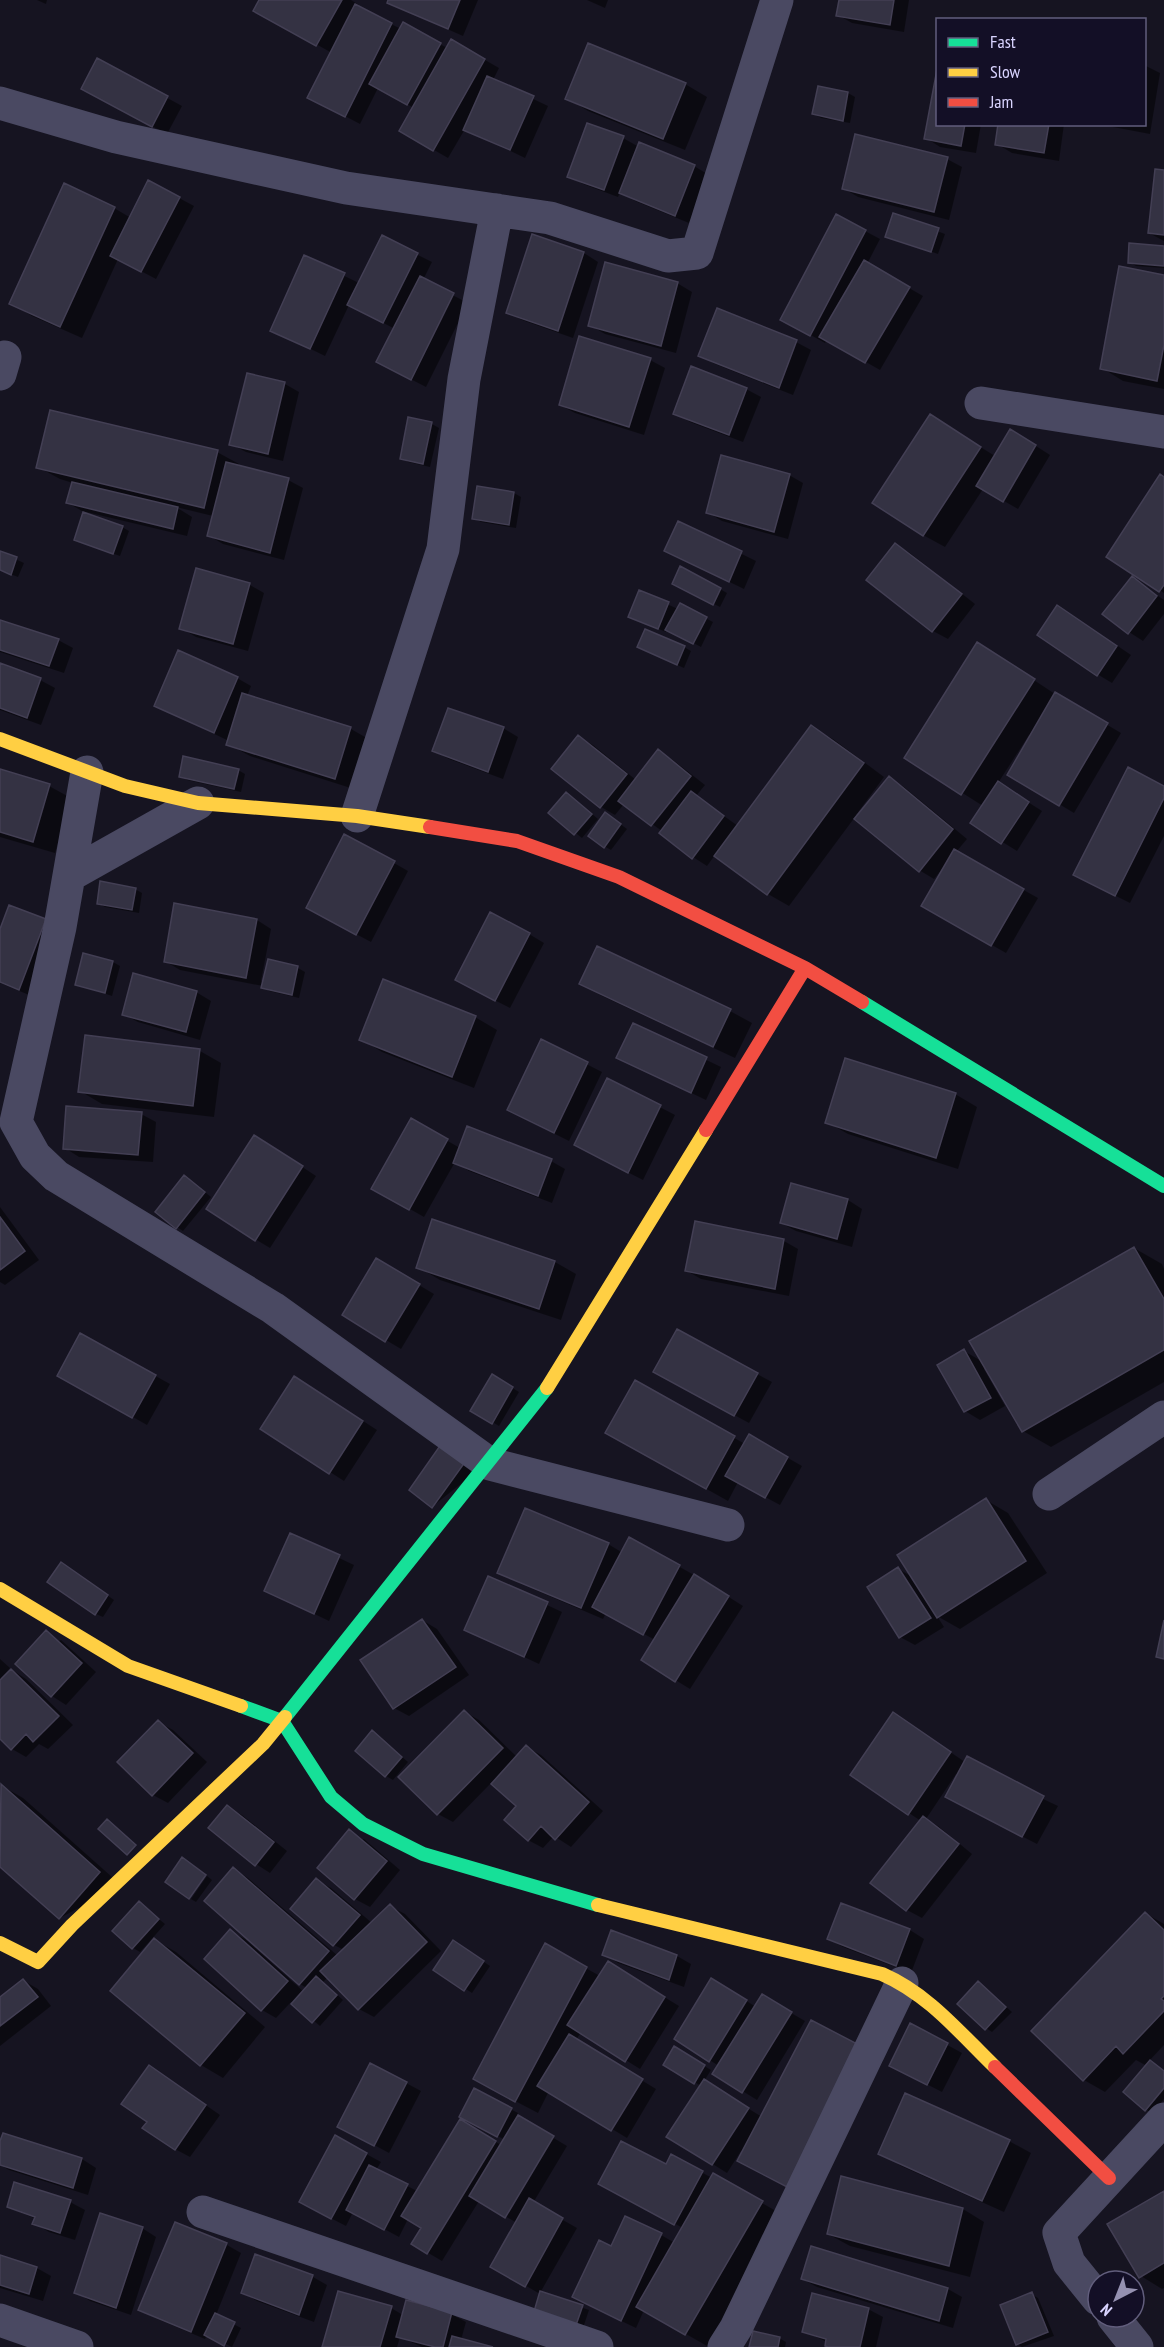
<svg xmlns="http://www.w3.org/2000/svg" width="1164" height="2347" viewBox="0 0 1164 2347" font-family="'PT Sans Narrow',sans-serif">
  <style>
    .shadow { fill: #0007 }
    .building { fill: #343243; stroke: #433f54; stroke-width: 1.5 }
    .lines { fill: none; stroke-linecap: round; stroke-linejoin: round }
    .street { stroke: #4a4962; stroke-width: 33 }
    .fast { stroke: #16e098; stroke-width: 14 }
    .slow { stroke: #ffcf43; stroke-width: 14 }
    .jam { stroke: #f24e42; stroke-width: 14 }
  </style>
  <rect width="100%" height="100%" fill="#161421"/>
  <path class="shadow" d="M37 0H47L46 4Z
    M261 0H351L359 5 357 7 401 29 404 24 447 48 452 41 499 68 493 80 548 106 525 158 465 129 448 158 401 131 414 108 378 88 360 124 324 105 332 53 255 10Z
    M390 0H478L463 36 404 10 389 2Z
    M587 0H608L605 8Z
    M840 0H909L904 32 852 23 838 15Z
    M98 60 182 106 167 134 97 97Z
    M1144 65 1160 73 1150 134 1097 124H1144Z
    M685 84 707 97 685 150 588 111 567 98Z
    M848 93 855 97 850 123 821 118 814 114Z
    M938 124H981L976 153 940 147 926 138Z
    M1000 124H1064L1059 161 1012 153 997 144Z
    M623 138 639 147 694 166 709 175 689 223 635 201 620 192 618 197 583 184 569 176Z
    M947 159 962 167 949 220 858 197 843 188Z
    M1164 172V241L1149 233Z
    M179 198 194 206 156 279 118 259 82 338 32 316 11 303 114 208 131 218Z
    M894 215 945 234 938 254 887 236Z
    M865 231 880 239 867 264 923 296 880 370 827 340 825 343 782 319Z
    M382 237 432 262 423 280 468 303 426 387 393 370 395 329 349 305 325 356 272 330 305 257 359 283Z
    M1164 247V268L1136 266 1129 262Z
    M584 253 598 262 573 338 522 320 507 312Z
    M1164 277V389L1123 381 1102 368Z
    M677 283 692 292 676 353 605 334 590 325Z
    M796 342 811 350 793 395 715 364 700 356Z
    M650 360 665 368 644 435 575 413 560 405Z
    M248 375 285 384 299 392 283 461 246 452 231 444Z
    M746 389 761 397 743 442 690 422 675 413Z
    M930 416 995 456 1025 439 1050 455 1018 509 983 489 945 547 923 535Z
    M410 419 432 424 439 428 430 467 408 462 402 458Z
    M217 452 239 464 238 467 288 480 303 488 284 560 223 544 208 535 213 516 176 507 192 517 187 536 82 511 68 503 73 483 60 479 38 467Z
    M789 475 803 483 788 539 722 521 707 512Z
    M1164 478V593L1108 556Z
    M514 493 521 497 516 528 481 522 474 518Z
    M679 523 756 561 744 589 666 551Z
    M122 527 129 531 120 556 75 540Z
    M896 545 910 553 975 604 948 639 933 631 868 580Z
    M0 552 24 563 18 577 0 570Z
    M197 570 250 585 264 593 248 651 196 637 181 628Z
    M1132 578 1164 600V614L1143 641 1129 632Z
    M680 587 720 589 727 593 720 607Z
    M640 592 678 609 680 605 713 622 701 647 667 629 666 632 637 620Z
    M1072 615 1131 655 1112 683 1097 674Z
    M0 621 58 640 73 648 64 673 0 652Z
    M684 647 691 651 684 668 646 651Z
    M999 657 1055 694 1121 733 1074 813 1009 774 1032 736 1029 735 998 783 1042 811 1017 851 972 823 983 806 906 757Z
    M0 665 40 680 55 688 41 725 0 710Z
    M237 678 251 686 247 696 351 729 372 741 357 790 250 756 228 744 229 741 156 706Z
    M811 727 833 739 884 777 856 815 858 816 889 778 904 787 967 839 956 852 1038 898 1006 953 923 906 943 870 942 869 934 879 919 870 855 817 789 906 768 894 715 855 707 866 693 857 662 831 624 804 615 815 601 807 553 769 579 737 593 745 636 780 658 751 673 760 705 785 696 796 738 826Z
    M503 728 518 737 503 779 449 759 434 751Z
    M238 770 245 774 241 792 187 780 181 776Z
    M0 771 49 786 71 798 55 853 0 837Z
    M1164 787V836L1130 903 1090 883Z
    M573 798 598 819 582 838 550 813Z
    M612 818 627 829 611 850 604 846Z
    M394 863 408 871 371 942 322 916Z
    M135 889 142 893 139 913 105 907 98 903Z
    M46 920 34 997 0 983V934Z
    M257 920 271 929 261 981 264 982 269 961 298 968 305 972 299 998 269 991 263 986 180 970 165 961Z
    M529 934 544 943 510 1008 471 988Z
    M113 962 120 966 112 996 77 984Z
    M581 983 730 1011 752 1023 735 1058 602 996Z
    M196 992 211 1001 200 1040 138 1022 123 1014Z
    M475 1017 497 1030 474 1088 382 1052 361 1039Z
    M634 1025 721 1067 706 1100 618 1058Z
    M541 1041 602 1072 569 1141 523 1118Z
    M200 1051 221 1063 214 1117 102 1104 80 1091Z
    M608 1080 675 1115 643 1180 590 1153Z
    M955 1094 977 1107 958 1169 848 1134 827 1122Z
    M141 1114 156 1122 153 1162 79 1157 65 1148Z
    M411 1120 460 1148 551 1161 565 1169 552 1203 469 1171 455 1162 424 1217 373 1188Z
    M269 1145 316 1176 270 1248 255 1239Z
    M191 1181 211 1197 183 1231 177 1227Z
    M792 1185 848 1200 862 1209 852 1247 796 1231 781 1223Z
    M0 1207 39 1260 5 1285 0 1282Z
    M696 1223 784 1241 798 1249 789 1296 701 1279 687 1271Z
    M1134 1248 1162 1264 1164 1269V1382L1051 1447 1023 1431 986 1367 984 1369 1005 1406 980 1420 965 1411 964 1351 983 1362Z
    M377 1260 434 1294 401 1349 344 1315Z
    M555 1262 576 1274 561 1320 440 1280 418 1267Z
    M81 1335 170 1384 147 1425 59 1375Z
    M757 1374 772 1382 749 1423 670 1380Z
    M493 1376 519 1392 499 1426 472 1410Z
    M635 1382 745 1444 749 1436 802 1466 780 1505 738 1482 728 1501 628 1445Z
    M309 1386 377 1430 344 1481 330 1472Z
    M459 1450 482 1467 433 1506Z
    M986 1500 1008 1513 1047 1573 960 1629 937 1616 944 1627 915 1645 900 1637 898 1569 913 1577Z
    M290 1535 354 1565 329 1621 265 1590Z
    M630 1539 694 1575 743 1606 690 1689 643 1660 655 1640 606 1613 603 1619 521 1584 499 1572 608 1544 623 1553Z
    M68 1568 114 1600 103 1617 96 1614Z
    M489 1578 562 1612 539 1664 466 1630Z
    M422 1620 437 1629 469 1675 409 1716 394 1708Z
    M61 1640 96 1672 66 1705 52 1696 17 1664Z
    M0 1659 10 1668 1 1678 3 1679 12 1670 26 1679 73 1725 48 1749 39 1744 26 1757 12 1749 0 1737Z
    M465 1712 479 1720 517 1757 526 1747 541 1755 603 1811 571 1847 554 1836 543 1848 528 1840 518 1806 492 1782 453 1822 438 1814 400 1777Z
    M894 1714 965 1762 1058 1806 1037 1844 961 1805 956 1774 926 1819 938 1826 972 1854 922 1918 907 1910 921 1821 852 1775Z
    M158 1722 173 1730 207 1762 168 1803 153 1795 119 1762Z
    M373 1732 408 1762 393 1780 386 1776Z
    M0 1785 23 1798 121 1885 60 1918 0 1865Z
    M227 1807 242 1815 287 1851 270 1873 256 1864Z
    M364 1839 400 1870 370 1907 355 1899 319 1868Z
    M234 1869 248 1878 338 1956 344 1950 334 1945 292 1909 316 1880 331 1888 372 1923 390 1906 405 1914 441 1951 374 2017 359 2009 328 1977 323 1982 343 2000 320 2026 291 2002 276 2018 262 2010 230 1931 245 1939 304 1992 307 1988 300 1984Z
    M207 1876 212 1880 196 1902 191 1899Z
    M139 1903 165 1924 140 1952 133 1948Z
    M842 1905 910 1930 924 1939 911 1973 843 1947 828 1939Z
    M1145 1913 1164 1924V2045L1149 2061 1164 2071V2099L1152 2113 1145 2109 1147 2066 1136 2060 1105 2092 1084 2080Z
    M612 1932 677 1956 691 1964 684 1987 618 1963 604 1954Z
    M155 1940 176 1952 265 2027 223 2078 201 2065 112 1991Z
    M460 1946 490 1966 472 1993 435 1969Z
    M546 1946 600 1976 623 1972 679 2006 640 2069 581 2032 576 2040 656 2089 627 2138 549 2091 538 2113 496 2091Z
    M24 1981 38 1989 51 2006 0 2046V1999Z
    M979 1983 1012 2012 992 2032 986 2028Z
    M726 1988 756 2007 762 1996 805 2021 757 2100 715 2074 719 2066 676 2039Z
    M911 2025 962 2053 942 2092 905 2073Z
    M674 2048 711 2070 704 2081 762 2117 862 2048 883 2061 811 2199 741 2151 727 2173 668 2136 701 2086 665 2064Z
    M164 2076 220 2115 190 2157 175 2149 149 2122Z
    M406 2083 421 2091 389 2153 354 2134Z
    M474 2090 518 2113 517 2116 567 2146 533 2203 577 2228 540 2293 589 2310 582 2331 540 2294 492 2266 517 2223 479 2201 442 2261 413 2244 423 2228 408 2219 399 2237 353 2212 346 2226 315 2210 335 2137 381 2162 376 2170 417 2191 460 2121 501 2145 505 2140 461 2116Z
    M1009 2141 1031 2153 1004 2212 901 2166 880 2153Z
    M0 2146 82 2159 96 2168 88 2195 9 2170 0 2165Z
    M672 2156 712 2178 713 2175 783 2215 707 2346 644 2310 636 2328 588 2305 612 2248 661 2235 675 2243 683 2228 615 2192 666 2167Z
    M1164 2193V2288L1162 2289 1141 2276Z
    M70 2202 85 2210 75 2240 49 2232 34 2223 36 2219 8 2207Z
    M963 2209 984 2222 970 2277 850 2246 828 2234Z
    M176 2224 227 2245 241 2253 216 2315 241 2328 232 2347 207 2335 205 2339 155 2318 140 2310Z
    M142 2228 156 2237 131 2315 90 2301 76 2292Z
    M812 2248 948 2289 962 2297 953 2328 817 2287 802 2279Z
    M256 2255 313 2277 327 2285 314 2322 257 2301 242 2292Z
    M0 2257 37 2268 51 2276 43 2301 0 2288Z
    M1031 2294 1038 2298 1054 2336 1022 2347 1017 2344Z
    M391 2308 403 2315 451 2314 466 2322 461 2340 488 2347H422L400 2337 397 2347H323Z
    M868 2309 883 2317 876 2347H829L827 2342 804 2331Z
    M779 2338 786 2342 785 2347H751Z"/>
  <path class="building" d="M259 0H342L316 46 253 11Z
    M388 0H460L448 29 387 3Z
    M839 0H894L890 25 836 16Z
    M355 4 392 23 345 117 307 98Z
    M403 22 441 43 407 105 369 84Z
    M451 39 485 59 433 151 399 131Z
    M588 43 686 83 663 139 565 99Z
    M97 58 168 96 152 127 81 89Z
    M938 64V124H965L961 146 924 139Z
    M487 76 534 96 510 150 463 130Z
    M818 86 848 92 843 121 812 114Z
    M587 123 624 136 604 190 567 177Z
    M998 124H1049L1044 153 995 145Z
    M855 134 948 157 934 212 842 189Z
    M639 142 695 165 675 216 619 193Z
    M1155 169 1164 170V235L1148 233Z
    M148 180 180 197 141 272 110 256Z
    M64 183 115 207 60 327 9 304Z
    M893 213 939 228 931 252 885 237Z
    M836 214 866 230 810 336 780 320Z
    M532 234 584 252 558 331 506 313Z
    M382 235 418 253 383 323 347 305Z
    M1129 243 1164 246V266L1128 263Z
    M304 255 345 273 310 349 270 331Z
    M864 260 910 287 865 363 819 337Z
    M605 262 678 282 661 346 588 326Z
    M1119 266 1164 275V345L1157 381 1100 369Z
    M420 276 454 293 411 380 376 362Z
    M717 308 797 340 779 388 698 356Z
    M579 336 651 358 629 427 559 405Z
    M691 366 747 388 729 435 673 414Z
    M247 373 285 382 268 454 229 445Z
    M50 410 218 450 204 508 36 468Z
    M930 414 981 447 923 536 872 503Z
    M408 417 432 422 423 464 400 459Z
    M1010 429 1036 445 1003 502 976 486Z
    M721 455 790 474 774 532 706 513Z
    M226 462 289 478 270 553 207 536Z
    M1160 474 1164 477V585L1159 592 1106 557Z
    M72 482 178 507 173 529 66 503Z
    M477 486 514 492 509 525 472 519Z
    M83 512 123 526 113 554 74 540Z
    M678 521 742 551 729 582 664 551Z
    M895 543 962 594 932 632 866 580Z
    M0 551 17 557 11 575 0 570Z
    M680 566 721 588 713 605 672 584Z
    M196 568 250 583 233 644 179 629Z
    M1132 576 1157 596 1128 634 1102 614Z
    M639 590 669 602 658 629 628 617Z
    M680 603 707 617 693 644 665 630Z
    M1057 605 1117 646 1097 676 1037 635Z
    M0 620 59 639 49 666 0 650Z
    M645 629 685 646 677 665 637 647Z
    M977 642 1035 679 961 795 904 758Z
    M178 650 238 677 214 733 154 706Z
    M0 663 41 678 27 718 0 708Z
    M1055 692 1108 723 1059 806 1007 775Z
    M242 693 351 727 335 779 226 745Z
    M448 708 504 727 488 772 432 751Z
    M811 725 864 763 767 895 714 856Z
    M578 735 627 774 600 808 551 769Z
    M658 749 691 776 651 826 618 801Z
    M183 756 239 769 234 789 179 777Z
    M1128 767 1164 786V798L1115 896 1073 875Z
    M0 769 50 784 33 842 0 832Z
    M889 776 953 829 919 872 854 819Z
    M998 781 1029 802 1001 844 970 823Z
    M691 791 724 816 692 859 659 833Z
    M566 792 592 814 574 835 548 813Z
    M605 812 621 824 604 848 588 836Z
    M344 834 395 861 356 935 306 908Z
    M954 849 1024 889 991 946 921 906Z
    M100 881 136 888 132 910 97 904Z
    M174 903 257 919 246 978 164 962Z
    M9 905 46 919 19 990 0 982V929Z
    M490 912 530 933 495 1001 455 980Z
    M597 946 731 1009 713 1047 579 984Z
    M83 953 113 961 105 993 75 985Z
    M268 959 298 966 292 995 261 988Z
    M133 973 197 991 186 1032 122 1015Z
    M383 979 476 1016 452 1077 359 1040Z
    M633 1023 707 1057 691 1093 616 1058Z
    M85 1035 200 1049 193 1106 78 1092Z
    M541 1039 588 1062 554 1133 507 1110Z
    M845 1058 956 1093 936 1158 825 1123Z
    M607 1078 661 1105 628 1173 574 1145Z
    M66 1106 142 1112 138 1155 63 1149Z
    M411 1118 448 1139 409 1210 371 1189Z
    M467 1126 552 1159 538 1196 453 1163Z
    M254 1135 303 1166 255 1241 206 1209Z
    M184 1175 205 1192 176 1229 155 1212Z
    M791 1183 848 1199 837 1239 780 1223Z
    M0 1217 25 1251 0 1270Z
    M432 1219 555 1261 539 1309 416 1268Z
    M695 1221 784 1239 775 1289 685 1271Z
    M1134 1247 1164 1299V1350L1022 1432 969 1341Z
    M376 1258 420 1284 385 1342 342 1315Z
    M677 1329 758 1373 734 1416 653 1372Z
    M80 1333 156 1375 132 1418 57 1376Z
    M964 1349 991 1398 964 1412 937 1365Z
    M492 1374 513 1387 492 1424 470 1411Z
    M294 1376 363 1421 329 1474 260 1429Z
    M635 1380 735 1436 706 1489 605 1433Z
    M749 1434 788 1457 765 1498 725 1476Z
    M444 1440 468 1458 432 1508 409 1490Z
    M986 1498 1026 1561 937 1618 897 1555Z
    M525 1508 609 1543 581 1608 497 1573Z
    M290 1533 340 1555 314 1614 264 1591Z
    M629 1537 680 1565 643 1635 592 1607Z
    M61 1562 108 1595 95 1615 47 1582Z
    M898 1567 931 1618 899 1638 867 1587Z
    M694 1574 729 1596 675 1682 641 1660Z
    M488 1576 548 1602 524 1657 464 1630Z
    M422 1619 456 1667 393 1709 360 1660Z
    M1164 1620V1659L1156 1657Z
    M46 1630 82 1663 51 1697 15 1664Z
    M11 1669 59 1716 33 1742 26 1734 11 1750 0 1739V1680Z
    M464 1710 503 1748 437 1815 398 1777Z
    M893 1712 951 1752 908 1815 850 1775Z
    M158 1720 193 1753 152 1796 117 1762Z
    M372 1730 402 1757 385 1777 355 1751Z
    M526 1745 589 1802 555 1840 541 1826 528 1841 504 1820 516 1806 491 1784Z
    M967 1756 1044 1796 1022 1837 945 1797Z
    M1 1784 100 1872 59 1919 0 1867Z
    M227 1805 274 1842 255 1866 208 1828Z
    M923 1816 959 1844 906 1911 870 1883Z
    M107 1819 136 1845 127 1855 98 1829Z
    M349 1829 387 1861 354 1900 317 1868Z
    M182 1857 206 1875 189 1899 165 1882Z
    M233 1867 329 1951 299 1985 204 1901Z
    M316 1878 360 1915 333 1946 290 1909Z
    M139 1901 159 1919 132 1949 112 1931Z
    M841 1903 910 1929 896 1966 827 1939Z
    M390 1904 427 1942 358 2010 320 1971Z
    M1145 1912 1164 1930V1996L1161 1999 1164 2001V2011L1123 2054 1116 2046 1083 2081 1031 2031Z
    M230 1929 288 1981 261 2011 204 1959Z
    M611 1930 677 1955 669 1980 602 1955Z
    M154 1938 245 2013 200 2066 110 1991Z
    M453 1940 484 1961 464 1991 433 1970Z
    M545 1943 587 1967 515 2102 473 2079Z
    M608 1961 665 1997 625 2062 567 2025Z
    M316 1976 337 1995 312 2023 291 2004Z
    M711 1978 747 2000 709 2062 674 2039Z
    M23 1979 38 1997 0 2026V1997Z
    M978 1981 1006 2007 985 2030 957 2004Z
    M762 1994 792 2012 742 2093 712 2074Z
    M811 2020 863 2047 789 2188 737 2161Z
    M910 2023 948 2043 927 2085 889 2066Z
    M569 2034 643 2079 611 2131 537 2086Z
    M674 2046 705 2065 694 2084 663 2065Z
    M1150 2060 1164 2071V2088L1145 2111 1123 2092Z
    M370 2063 407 2082 374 2146 337 2127Z
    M149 2065 206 2105 175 2150 142 2128 147 2122 121 2104Z
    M704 2079 749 2108 712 2165 666 2137Z
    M474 2088 512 2108 497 2137 459 2117Z
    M905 2093 1010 2140 982 2201 878 2154Z
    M518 2115 554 2136 505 2218 469 2196Z
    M460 2119 496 2141 427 2254 411 2244 421 2228 401 2216Z
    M3 2133 82 2158 73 2188 0 2165V2141Z
    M335 2135 367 2153 331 2219 299 2202Z
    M621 2141 666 2164 671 2154 703 2171 674 2225 598 2184Z
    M369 2165 408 2184 384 2230 346 2210Z
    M713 2173 763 2201 685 2335 636 2307Z
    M841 2176 963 2208 949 2266 827 2234Z
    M14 2182 71 2200 60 2233 32 2224 35 2217 7 2207Z
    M1164 2191V2263L1139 2278 1107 2224Z
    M529 2198 563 2218 525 2287 490 2267Z
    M100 2213 143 2227 116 2308 74 2293Z
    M625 2216 662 2233 621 2321 572 2297 599 2240 611 2246Z
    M175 2222 227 2243 191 2332 138 2310Z
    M811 2246 948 2288 939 2321 801 2279Z
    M255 2254 313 2275 299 2315 241 2293Z
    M0 2255 37 2267 29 2294 0 2285Z
    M338 2291 392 2306 380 2347H322Z
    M540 2291 583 2305 575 2328 533 2315Z
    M1032 2292 1048 2332 1016 2345 1000 2305Z
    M812 2293 869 2308 860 2347H828L825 2346 826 2339 802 2332Z
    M406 2300 452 2312 443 2347H435L396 2337Z
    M215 2313 235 2322 224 2346 204 2335Z
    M753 2331 780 2337 778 2347H749Z
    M452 2336 493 2347H449Z"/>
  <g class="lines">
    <path class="street" d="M0 103 116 137 346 188 550 218 668 256 697 253 777 0
      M0 374 5 357
      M981 403 1164 432
      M87 772 60 927 16 1122 35 1156 56 1176 273 1308 490 1464 728 1525
      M357 816 443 549 464 379 497 210
      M70 875 198 803
      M1049 1494 1164 1417
      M203 2212 597 2347
      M1098 2299 1069 2263 1059 2233 1164 2119
      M1113 2317 1137 2347
      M0 2320 77 2347
      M724 2347 736 2328 902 1983"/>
    <path class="fast" d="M862 1002 1164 1186
      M241 1706 282 1721 331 1797 363 1824 423 1854 598 1905
      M285 1717 547 1388"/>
    <path class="slow" d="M0 739 125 786 198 803 357 816 430 827
      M547 1388 706 1130
      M0 1589 128 1666 241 1706
      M598 1905 882 1974C928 1994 959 2032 995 2067
      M0 1943 38 1962 72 1925 263 1744 285 1717"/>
    <path class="jam" d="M430 827 517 841 619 877 805 968 862 1002
      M706 1130 805 968
      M995 2067 1109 2178"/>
  </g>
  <rect x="936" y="18" width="210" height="108" fill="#130f26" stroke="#625e7d" stroke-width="1.5"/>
  <rect x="948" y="38" width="30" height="9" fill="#16e098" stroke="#625e7d" stroke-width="1.5"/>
  <text x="990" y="48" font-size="18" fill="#d9d4ff">Fast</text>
  <rect x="948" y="68" width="30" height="9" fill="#ffcf43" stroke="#625e7d" stroke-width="1.5"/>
  <text x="990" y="78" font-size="18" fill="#d9d4ff">Slow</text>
  <rect x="948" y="98" width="30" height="9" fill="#f24e42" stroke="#625e7d" stroke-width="1.5"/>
  <text x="990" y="108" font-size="18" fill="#d9d4ff">Jam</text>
  <g transform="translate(1116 2299) rotate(222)"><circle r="28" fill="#130f26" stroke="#625e7d" stroke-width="1.5"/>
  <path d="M0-4.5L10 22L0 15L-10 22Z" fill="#9591b1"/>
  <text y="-9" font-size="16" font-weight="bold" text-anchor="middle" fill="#d9d4ff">N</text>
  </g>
</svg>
